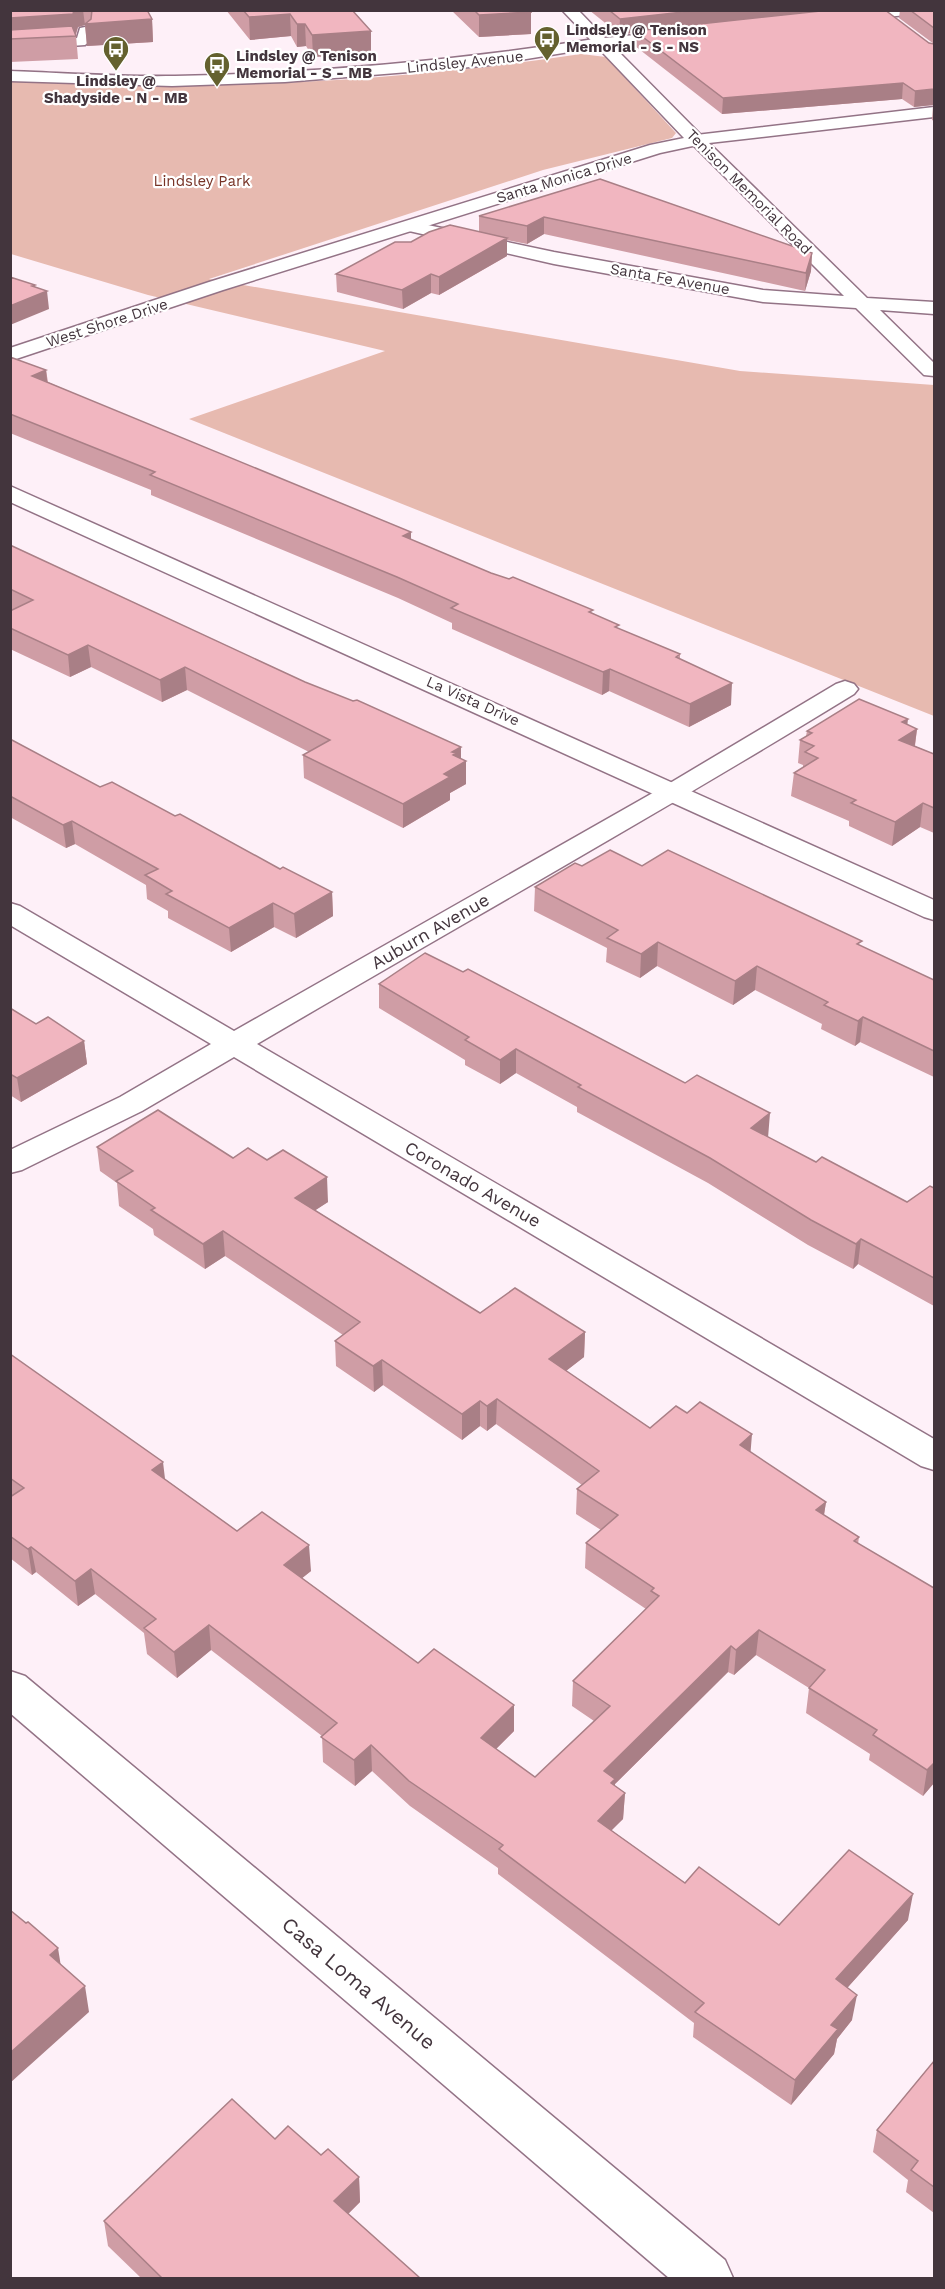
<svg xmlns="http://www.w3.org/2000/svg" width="945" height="2289" viewBox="0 0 945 2289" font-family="'Work Sans',sans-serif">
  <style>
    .green { fill: #e7bab0 }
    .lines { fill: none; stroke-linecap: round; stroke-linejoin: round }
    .street-casing { stroke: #937386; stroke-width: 3 }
    .secondary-casing { stroke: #937386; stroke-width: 3 }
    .street { fill: #fff; fill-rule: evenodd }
    .secondary { fill: #fff; fill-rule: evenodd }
    .wall { fill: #cf9da5 }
    .shaded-wall { fill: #a97f86 }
    .building { fill: #f1b6c0; stroke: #a97f86; stroke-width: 1.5 }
    .labels { text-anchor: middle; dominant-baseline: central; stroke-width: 4.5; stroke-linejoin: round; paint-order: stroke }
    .far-poi-label { font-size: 15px; font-weight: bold; fill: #43353d; stroke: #fff; text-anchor: start }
    .far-street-label { font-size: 15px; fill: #43353d; stroke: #fff }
    .far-park-label { font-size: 15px; fill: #773326; stroke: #fff }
    .street-label { font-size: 18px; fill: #43353d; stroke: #fff }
    .near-street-label { font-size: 21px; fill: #43353d; stroke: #fff }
  </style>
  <rect width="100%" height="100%" fill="#fef0f8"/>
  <path class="green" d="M581 54 606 57 676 133 672 138 543 170 209 279 740 371 934 385V716L189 419 385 351 148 295 11 254 10 80C66 82 123 86 178 85 313 85 448 74 581 54Z"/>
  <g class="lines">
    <g class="street-casing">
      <path id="street" d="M85 27 92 31V39L85 45 10 50V41L77 38 80 28Z
        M601 38 609 43 606 46 483 66 285 82 172 86 10 81V71C65 73 120 77 175 76 318 73 460 60 601 38Z
        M934 107V117L709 143 867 298 934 302V314L880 310 934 363V376L924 375 856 308 763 302 554 264 409 231 400 226 409 221 554 252 763 290 844 296 688 140 696 135Z
        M845 681 854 684 858 689 854 694C657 815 456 927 257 1044L934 1439V1470L921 1466 234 1057 142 1111 22 1170 10 1173V1150L120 1097 211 1044 10 925V903L20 906 234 1031 665 786 836 684Z
        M10 1671 25 1676 725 2260 733 2278H669L10 1713Z"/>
    </g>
    <g class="secondary-casing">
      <path id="secondary" d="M562 10H578L605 38 685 30 687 33 685 36 680 37 613 46 702 136 704 140 702 144 660 153 223 290 10 361V348L209 282 650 145 684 138Z
        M867 10H924L917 14 845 21 838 17 845 13Z
        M10 486 934 900V920L924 917 10 502Z"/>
    </g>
    <use href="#street" class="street"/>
    <use href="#secondary" class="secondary"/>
  </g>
  <path class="wall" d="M10 10H147L152 19 153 42 87 46 85 25 78 27 76 35 78 59 10 62Z
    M226 10H352L371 53 313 57 306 46 297 47 291 36 250 40Z
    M451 10H530L531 12V34L479 37Z
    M589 10H885L929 43 934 44 899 18 900 10H934V121L932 120 933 105 914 107 902 99 722 114 635 46V33L619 34Z
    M600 179 812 253 811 271 805 291 544 234 527 244 507 240V256L439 295 431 293 403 309 337 292 336 274 411 242 479 231V216Z
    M10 357 46 370 48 382 411 540 491 573 593 613 619 629 680 654V659L731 705 689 727 609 691 602 695 452 629V623L398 598 151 495V490L10 433Z
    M10 545 305 682 461 747V759L466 784 450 793V800L403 828 304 778 303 755 309 752 187 690 162 702 91 667 70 677 10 649V611L12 610 10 609Z
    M917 729 915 746 934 754V833L920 827 892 846 849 826V821L791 796 794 773 803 767V765L798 763 800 740 806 736 807 731Z
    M10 739 100 787 175 816 280 869 332 892 333 916 296 938 274 927 231 952 168 918V911L147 899 146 885 75 844 66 848 10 817Z
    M582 866H642L861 946 934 980V1077L860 1042 855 1046 821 1029 822 1024 755 990 733 1005 657 966 640 978 606 962 607 948 534 911 535 887Z
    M379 984 768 1137 816 1162 907 1202 934 1188V1310L933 1309 934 1306 858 1264 853 1269 808 1245 708 1183 577 1112V1107L516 1073 500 1084 465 1065V1060L379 1008Z
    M10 1008 36 1024 84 1041 87 1064 21 1102 10 1095Z
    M97 1147 233 1158 328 1202 315 1210 480 1313 585 1332 584 1357 566 1371 650 1428 750 1452 826 1502 824 1515 859 1537 858 1544 934 1588V1783L923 1796 869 1760 870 1754 806 1713 809 1688 756 1655 734 1675 728 1672 615 1784V1786L625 1793 623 1819 611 1830 685 1883 779 1925 908 1920 847 1988 852 2020 837 2039 834 2054 791 2105 693 2037 694 2023 498 1874V1868L410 1806 372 1771 355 1786 323 1762 322 1736 211 1650 177 1678 147 1654 144 1633 95 1594 78 1606 36 1572 32 1575 10 1558V1354L165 1479 237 1531 311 1571 302 1578 418 1663 514 1705V1731L496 1749 535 1777 594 1721 572 1706 573 1681 646 1609 585 1568 586 1543 601 1530 576 1514 577 1489 582 1485 496 1424 487 1431 480 1426 462 1440 383 1385 374 1392 336 1366 335 1341 343 1335 225 1256 205 1269 154 1235 153 1229 119 1206 117 1183 100 1171Z
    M934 2061V2213L906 2192 908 2180 873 2152 877 2130Z
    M275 2139 321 2155 359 2177 360 2202 348 2214 420 2278H141L108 2246 104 2221Z"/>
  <path class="shaded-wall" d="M74 10H83L85 25 78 27 75 36 10 39V18Z
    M701 10H841L635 31V33L619 34 620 19Z
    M531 12V34L479 37V15Z
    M290 14 291 36 250 40 249 17Z
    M152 19 153 42 87 46 85 24Z
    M297 24H305L306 46 297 47Z
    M371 31V53L313 57 312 35Z
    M903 83 902 99 722 114 723 98Z
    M934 89V104V103L933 105 914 107 915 91Z
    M544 217V234L527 244V226Z
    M507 238V256L439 295V277Z
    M812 253 811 271 805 291 806 273Z
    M431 274V293L403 309 402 290Z
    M35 285 36 295 47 291 49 309 10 325V306L32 286Z
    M46 370 48 389 32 376Z
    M411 532V553L403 536Z
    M88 645 91 667 70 677 68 655Z
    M185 667 187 690 162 702 160 680Z
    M610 669 609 691 602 695 603 672Z
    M732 683 731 705 689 727 690 704Z
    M908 719 906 736 917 729 914 751 897 762 902 722Z
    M461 747V764L466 761V784L450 793V800L403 828V804L444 774 452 752Z
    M923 803 920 827 892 846 895 822Z
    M72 821 75 844 66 848 63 825Z
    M332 892 333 916 296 938 294 914Z
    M273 903 274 927 231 952 229 928Z
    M658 942 657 966 640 978 641 954Z
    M757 966 755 990 733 1005 735 981Z
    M863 1017 860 1042 855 1046 858 1021Z
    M84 1041 87 1064 21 1102 17 1078Z
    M516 1049V1073L500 1084V1060Z
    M770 1113 768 1138 751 1128Z
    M327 1177 328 1202 296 1223 295 1198Z
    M223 1231 225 1256 205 1269 203 1244Z
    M861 1239 858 1264 853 1269 856 1244Z
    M585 1332 584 1357 549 1384V1359Z
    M382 1360 383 1385 374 1392 373 1366Z
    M497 1399 496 1424 487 1431V1406Z
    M480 1401V1426L462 1440V1414Z
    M752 1434 750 1459 740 1445Z
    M163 1462 166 1487 152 1470Z
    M826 1502 822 1527 816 1510Z
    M309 1545 311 1571 286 1591 284 1565Z
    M31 1547 36 1572 32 1575 28 1549Z
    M91 1569 95 1594 78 1606 75 1581Z
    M209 1625 211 1650 177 1678 174 1652Z
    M759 1630 756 1655 734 1675 736 1650Z
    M731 1646 728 1672 615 1784 614 1804 625 1793 623 1819 596 1846 598 1821 604 1771Z
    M514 1705V1731L481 1764V1738Z
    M371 1745 372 1771 355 1786 354 1760Z
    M934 1763V1783L923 1796 927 1770Z
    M913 1894 908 1920 832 2005 836 1979Z
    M58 1948 62 1973 50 1955Z
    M85 1986 89 2012 10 2083V2053Z
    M857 1995 852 2020 837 2039 834 2054 791 2105 795 2080 831 2025Z
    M359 2177 360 2202 336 2226 334 2201Z"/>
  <path class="building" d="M10 10H74L73 14 10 18Z
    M92 10H147L152 19 85 24 91 19Z
    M243 10H352L371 31 312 35 305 24H297L290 14 249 17Z
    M474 10H530L531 12 479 15Z
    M609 10H701L620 19Z
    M830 10H885L929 43 934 44V89L915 91 903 83 723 98 635 31Z
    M910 10H934V28Z
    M72 26 76 36 10 39V30Z
    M600 179 812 253 806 273 544 217 527 226 479 216Z
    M450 225 507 238 439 277 431 274 402 290 336 274 395 242H411L429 232Z
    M10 277 35 285 32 286 47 291 10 306Z
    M10 357 46 370 32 376 411 532 403 536 491 573 509 579 513 577 593 610 589 612 619 625 615 627 680 654 676 657 732 683 690 704 610 669 603 672 451 608 458 604 397 577 150 475 155 472 10 414Z
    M10 545 305 682 353 701 357 700 461 747 452 752 456 753 453 755 466 761 444 774 450 777 403 804 303 755 330 740 185 667 160 680 88 645 68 655 10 628V611L33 600 10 589Z
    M859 699 908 719 902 722 917 729 899 740 934 754V808L923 803 895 822 851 803 856 800 794 773 818 758 805 752 814 746 800 740 812 733 807 731Z
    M10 739 100 787 112 782 175 816 180 814 280 869 283 867 332 892 294 914 273 903 229 928 166 894 172 891 145 875 158 869 72 821 63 825 10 796Z
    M610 850 642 866 668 850 862 941 857 944 934 980V1051L863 1017 858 1021 824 1005 828 1002 757 966 735 981 658 942 641 954 607 938 618 930 535 887 575 863 582 866Z
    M425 953 463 972 468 969 685 1083 697 1075 770 1113 751 1128 816 1162 822 1157 907 1202 930 1186 934 1188V1278L861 1239 856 1244 811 1220 710 1158 578 1087 581 1085 516 1049 500 1060 465 1040 469 1037 379 984Z
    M10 1008 36 1024 48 1017 84 1041 17 1078 10 1074Z
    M158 1110 233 1158 248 1148 267 1160 283 1150 327 1177 295 1198 480 1313 515 1288 585 1332 549 1359 650 1428 676 1406 687 1413 700 1402 752 1434 740 1445 826 1502 816 1510 859 1537 854 1541 934 1588V1763L927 1770 873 1735 877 1730 809 1688 825 1670 759 1630 736 1650 731 1646 604 1771 615 1779 611 1783 625 1793 598 1821 685 1883 699 1867 779 1925 849 1850 913 1894 836 1979 857 1995 831 2025 838 2029 795 2080 695 2012 704 2003 499 1849 503 1845 409 1781 371 1745 354 1760 321 1737 337 1723 209 1625 174 1652 144 1628 156 1619 91 1569 75 1581 31 1547 28 1549 10 1536V1497L24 1488 10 1478V1354L163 1462 152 1470 237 1531 262 1512 309 1545 284 1565 418 1663 434 1649 514 1705 481 1738 535 1777 610 1706 573 1681 659 1596 651 1591 654 1588 586 1543 618 1515 577 1489 599 1471 497 1399 487 1406 480 1401 462 1414 382 1360 373 1366 335 1341 360 1322 223 1231 203 1244 151 1210 155 1208 116 1181 133 1171 97 1147Z
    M10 1910 26 1923 28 1922 58 1948 50 1955 85 1986 10 2053Z
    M934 2061V2187L911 2170 918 2161 877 2130Z
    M232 2099 275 2139 288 2126 321 2155 328 2149 359 2177 334 2201 420 2278H162L104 2221Z"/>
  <defs>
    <g id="bus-pin" transform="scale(1.35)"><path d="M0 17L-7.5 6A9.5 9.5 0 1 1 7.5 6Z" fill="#64612e" stroke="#fff"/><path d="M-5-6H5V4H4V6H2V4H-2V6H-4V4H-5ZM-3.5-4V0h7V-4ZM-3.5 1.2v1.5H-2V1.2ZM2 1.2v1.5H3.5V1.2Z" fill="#fff"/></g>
  </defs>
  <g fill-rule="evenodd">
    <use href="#bus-pin" x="547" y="39"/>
    <use href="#bus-pin" x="116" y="49"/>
    <use href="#bus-pin" x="217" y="65"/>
  </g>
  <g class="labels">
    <g class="far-poi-label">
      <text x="566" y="30">Lindsley @ Tenison<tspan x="566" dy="17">Memorial - S - NS</tspan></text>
      <text x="236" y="56">Lindsley @ Tenison<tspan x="236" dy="17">Memorial - S - MB</tspan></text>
      <text x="116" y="81" text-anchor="middle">Lindsley @<tspan x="116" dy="17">Shadyside - N - MB</tspan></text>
    </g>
    <g class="far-street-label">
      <text transform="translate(465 62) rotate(-6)">Lindsley Avenue</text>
      <text transform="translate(564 178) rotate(-17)">Santa Monica Drive</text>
      <text transform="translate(749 192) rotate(45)">Tenison Memorial Road</text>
      <text transform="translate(670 279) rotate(10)">Santa Fe Avenue</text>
      <text transform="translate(107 323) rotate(-18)">West Shore Drive</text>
      <text transform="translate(473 701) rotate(24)">La Vista Drive</text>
    </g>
    <g class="far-park-label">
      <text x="202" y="181">Lindsley Park</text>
    </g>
    <g class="street-label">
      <text transform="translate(430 931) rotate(-30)">Auburn Avenue</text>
      <text transform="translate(473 1184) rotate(30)">Coronado Avenue</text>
    </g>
    <g class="near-street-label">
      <text transform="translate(359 1983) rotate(40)">Casa Loma Avenue</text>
    </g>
  </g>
  <rect width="945" height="2289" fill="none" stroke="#43353d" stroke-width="24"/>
</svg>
